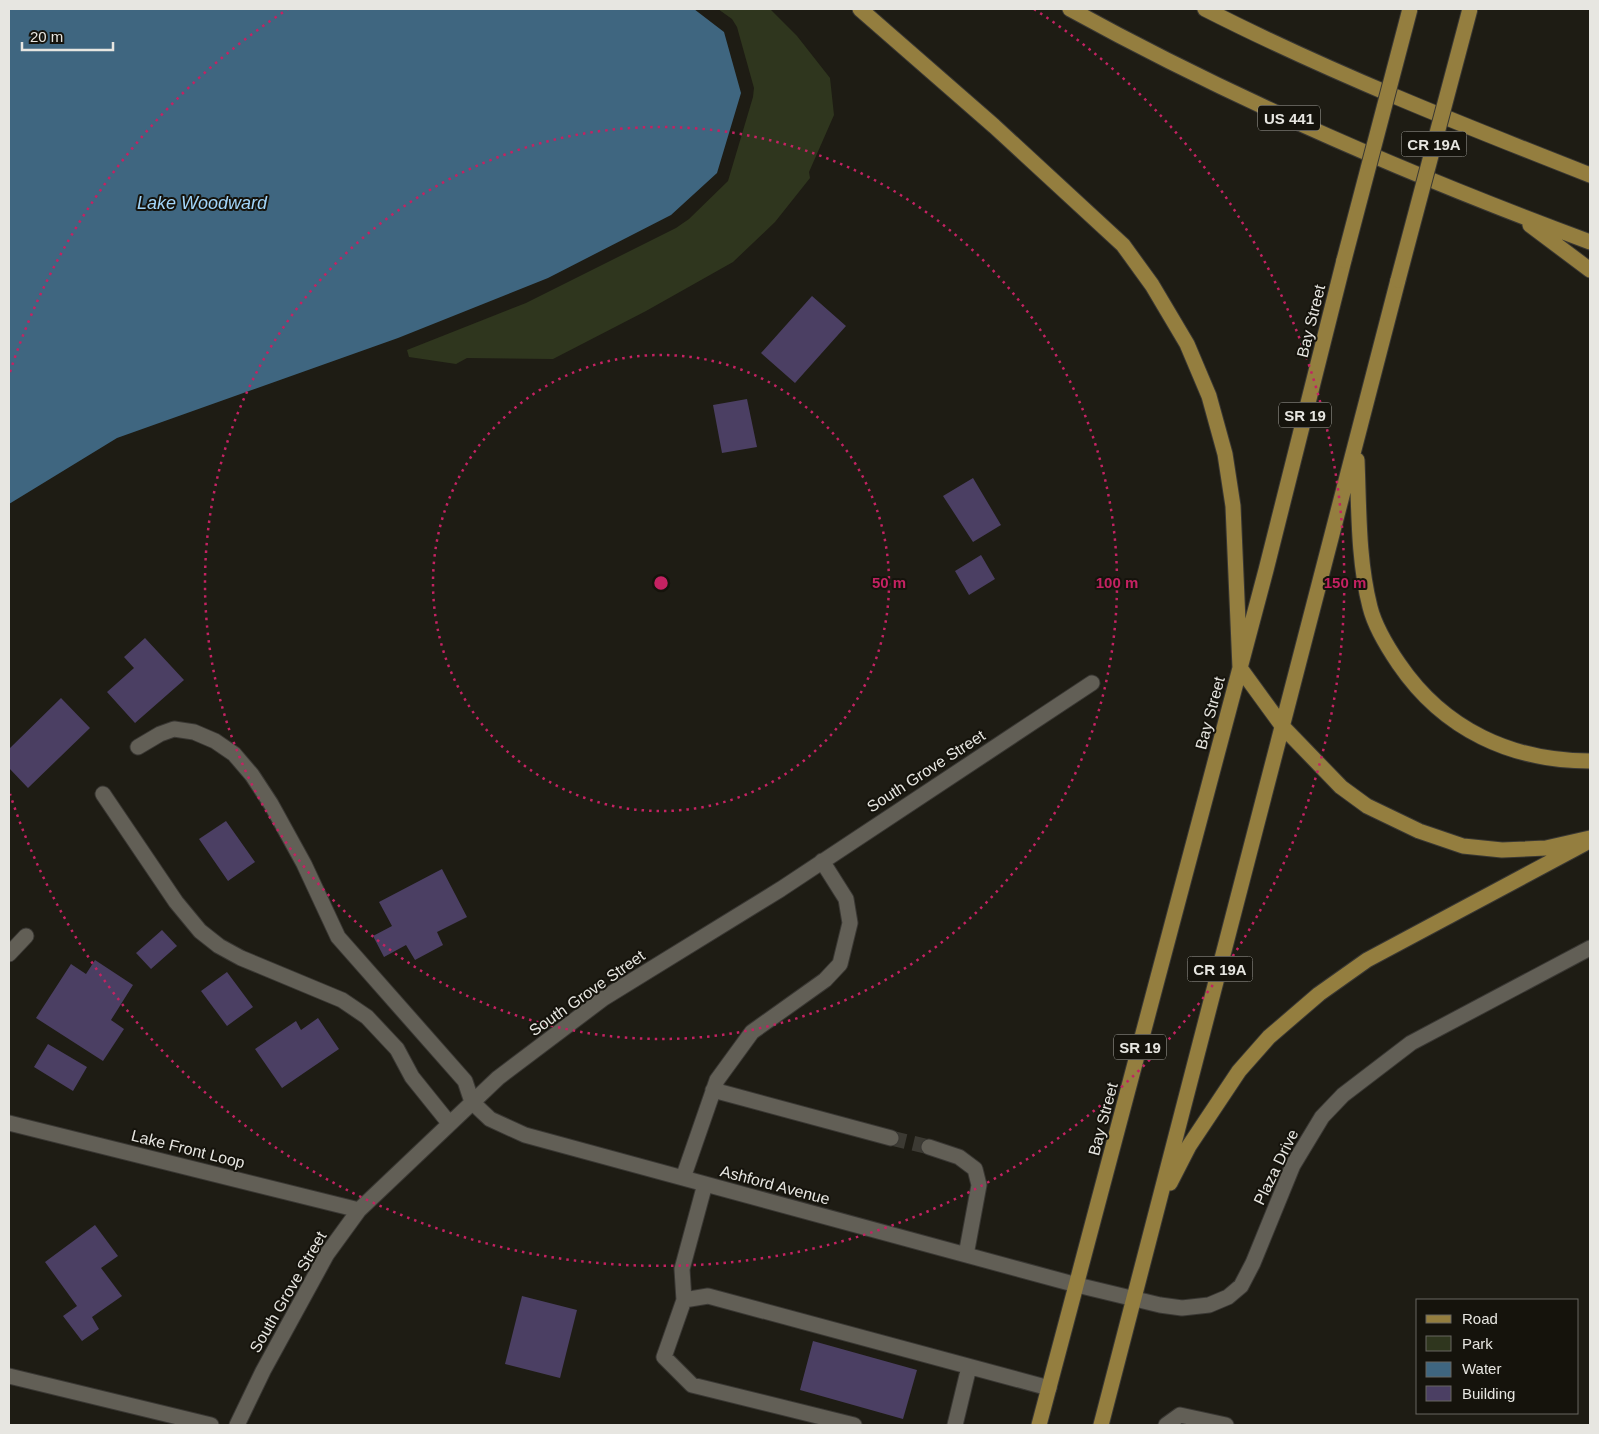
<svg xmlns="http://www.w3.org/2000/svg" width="1599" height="1434" viewBox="0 0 1599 1434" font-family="Arial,sans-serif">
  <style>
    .green { fill: #2f361e }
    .water { fill: #3f6680 }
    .building { fill: #4b3f63 }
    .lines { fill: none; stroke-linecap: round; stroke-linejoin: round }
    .minor-tunnel { stroke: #3c3a33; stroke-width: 15; stroke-dasharray: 15 8; stroke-linecap: butt }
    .minor-casing { stroke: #393733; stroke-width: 17 }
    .major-casing { stroke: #393733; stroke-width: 17 }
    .minor { stroke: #625f56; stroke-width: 15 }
    .major { stroke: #947e3f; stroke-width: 15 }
    .major-bridge-casing { stroke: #393733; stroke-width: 17; stroke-linecap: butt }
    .major-bridge { stroke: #947e3f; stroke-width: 15 }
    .ring { fill: none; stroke: #c42262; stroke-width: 2.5; stroke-dasharray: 2.5 5 }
    .labels { text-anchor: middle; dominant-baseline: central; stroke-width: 4; stroke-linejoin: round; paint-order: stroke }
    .shield { fill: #15130c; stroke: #a8a7a1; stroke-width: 1 }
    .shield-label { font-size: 15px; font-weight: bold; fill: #e7e6e1 }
    .street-label { font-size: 16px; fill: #e7e6e1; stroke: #15130c }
    .water-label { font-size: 18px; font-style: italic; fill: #a3d6fa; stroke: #15130c }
    .centre { fill: #c42262; stroke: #15130c; stroke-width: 2.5 }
    .ring-label { font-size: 15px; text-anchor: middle; font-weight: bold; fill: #c42262; stroke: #15130c; stroke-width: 4; stroke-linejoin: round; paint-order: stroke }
  </style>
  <rect width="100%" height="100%" fill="#1e1c14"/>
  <path class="green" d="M718 9H770L797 36 830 78 834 115 809 172 810 178 775 222 733 262 646 311 553 359 467 358 456 364 409 357 407 350 526 303 676 228 689 219 728 181 753 97 754 88 737 27 732 19Z"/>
  <path class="water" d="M9 9H694L724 32 741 93 717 173 671 215 548 278 398 338 117 438 9 504Z"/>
  <path class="building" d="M812 296 846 326 795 383 761 353Z
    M747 399 757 447 722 453 713 405Z
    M973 478 1001 525 973 542 943 496Z
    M981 555 995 579 969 595 955 571Z
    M145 638 184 680 135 723 107 692 134 668 124 657Z
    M61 698 90 728 28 788 9 768V749Z
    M226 821 255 862 228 881 199 839Z
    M442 869 467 917 437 932 443 945 415 960 406 945 384 957 373 936 392 926 379 902Z
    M162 930 177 946 151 969 136 953Z
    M95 960 133 985 111 1020 124 1029 103 1061 36 1018 71 964 86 974Z
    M227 972 253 1007 227 1026 201 991Z
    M318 1018 339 1049 282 1088 255 1049 296 1021 301 1030Z
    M48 1044 87 1067 73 1091 34 1067Z
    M95 1225 118 1256 101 1268 122 1296 92 1317 99 1329 82 1341 63 1316 77 1306 45 1262Z
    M522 1296 577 1310 560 1378 505 1364Z
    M813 1341 917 1370 903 1419 800 1390Z"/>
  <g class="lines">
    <path class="minor-tunnel" d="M891 1138 929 1147"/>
    <g class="minor-casing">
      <path id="minor" d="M138 747 160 734 174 729 194 732 215 741 234 754 252 775 271 804 304 864 338 937 465 1081 472 1102 490 1119 525 1135 1077 1285 1160 1305 1182 1308 1209 1305 1228 1297 1241 1286 1253 1263 1293 1165 1322 1117 1343 1095 1411 1043 1590 948
        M103 794 176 902 200 931 219 946 241 958 342 1000 367 1017 397 1049 412 1077 449 1123
        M9 954 26 936
        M713 1090 891 1138
        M9 1123 359 1210
        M929 1147 959 1157 975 1169 979 1185 966 1255
        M683 1178 717 1080 752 1032 825 980 840 964 850 923 846 899 822 861
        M705 1184 682 1269 684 1300 664 1357 692 1385 854 1425
        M684 1300 708 1296 1049 1388
        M9 1376 211 1425
        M237 1425 263 1371 327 1254 359 1210 498 1078 604 998 781 889 1092 683
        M955 1425 969 1367
        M1166 1425 1180 1415 1226 1425"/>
    </g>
    <g class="major-casing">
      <path id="major" d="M860 9 994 126 1123 245 1152 285 1187 344 1209 396 1225 454 1233 506 1240 668 1283 727 1341 787 1367 806 1419 831 1463 846 1502 850 1546 848 1590 838
        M1070 9C1237 101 1412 176 1590 242
        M1205 9C1329 72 1460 124 1590 175
        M1530 225 1590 270
        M1357 460C1359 509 1358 560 1370 607 1375 627 1388 648 1399 664 1444 730 1512 761 1590 761
        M1170 1183 1189 1146 1239 1071 1269 1037 1319 994 1367 960 1584 844
        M1039 1425 1266 570 1344 260
        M1101 1425 1398 280"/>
    </g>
    <use href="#minor" class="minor"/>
    <use href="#major" class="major"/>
    <g class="major-bridge-casing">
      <path id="major-bridge" d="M1344 260 1410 9
        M1398 280 1470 9"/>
    </g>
    <use href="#major-bridge" class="major-bridge"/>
  </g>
  <g class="ring">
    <circle cx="661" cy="583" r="228"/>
    <circle cx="661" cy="583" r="456"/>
    <path d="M10 372A684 684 0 0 1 288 9M1034 9A684 684 0 1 1 10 794"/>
  </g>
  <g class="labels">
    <g class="shield">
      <rect x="1258" y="105.5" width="62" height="25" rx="4"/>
      <rect x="1401.5" y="131.5" width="65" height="25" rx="4"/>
      <rect x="1279" y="402.5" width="52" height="25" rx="4"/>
      <rect x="1187.5" y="956.5" width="65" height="25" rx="4"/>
      <rect x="1114" y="1034.5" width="52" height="25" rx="4"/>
    </g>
    <g class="shield-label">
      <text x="1289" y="118">US 441</text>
      <text x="1434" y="144">CR 19A</text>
      <text x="1305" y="415">SR 19</text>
      <text x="1220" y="969">CR 19A</text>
      <text x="1140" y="1047">SR 19</text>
    </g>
    <g class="street-label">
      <text transform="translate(1311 321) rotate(-76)">Bay Street</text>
      <text transform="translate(1210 713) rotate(-75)">Bay Street</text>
      <text transform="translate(926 771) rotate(-33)">South Grove Street</text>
      <text transform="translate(587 993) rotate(-35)">South Grove Street</text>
      <text transform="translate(1103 1119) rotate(-75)">Bay Street</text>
      <text transform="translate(188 1149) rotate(14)">Lake Front Loop</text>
      <text transform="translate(1276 1167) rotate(-64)">Plaza Drive</text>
      <text transform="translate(775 1185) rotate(15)">Ashford Avenue</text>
      <text transform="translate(288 1292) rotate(-60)">South Grove Street</text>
    </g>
    <g class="water-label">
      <text x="202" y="203">Lake Woodward</text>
    </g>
  </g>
  <circle cx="661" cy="583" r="8" class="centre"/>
  <g class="ring-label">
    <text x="889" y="588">50 m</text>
    <text x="1117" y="588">100 m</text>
    <text x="1345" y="588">150 m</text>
  </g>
  <rect width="1599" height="1434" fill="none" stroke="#e7e6e1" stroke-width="20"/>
  <rect x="1416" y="1299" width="162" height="115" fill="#15130c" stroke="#696761"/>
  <rect x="1426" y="1315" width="25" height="8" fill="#947e3f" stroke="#696761"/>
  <text x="1462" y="1324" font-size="15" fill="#e7e6e1">Road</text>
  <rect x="1426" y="1336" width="25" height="15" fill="#2f361e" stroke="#696761"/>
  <text x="1462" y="1349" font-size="15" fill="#e7e6e1">Park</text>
  <rect x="1426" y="1362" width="25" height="15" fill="#3f6680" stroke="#696761"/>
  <text x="1462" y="1374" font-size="15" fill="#e7e6e1">Water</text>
  <rect x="1426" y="1386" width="25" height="15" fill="#4b3f63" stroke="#696761"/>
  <text x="1462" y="1399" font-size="15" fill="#e7e6e1">Building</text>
  <path d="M22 42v8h91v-8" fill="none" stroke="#e7e6e1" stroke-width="2.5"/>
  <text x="30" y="42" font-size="15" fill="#e7e6e1" stroke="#15130c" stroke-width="4" paint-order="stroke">20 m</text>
</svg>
